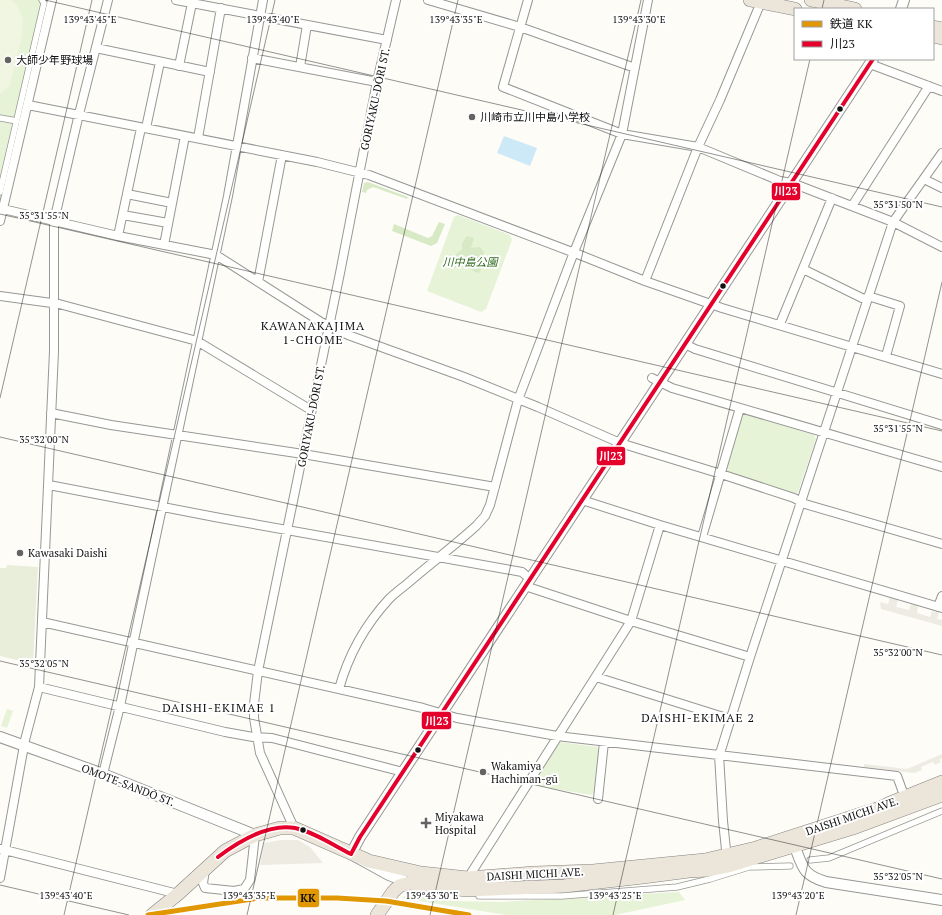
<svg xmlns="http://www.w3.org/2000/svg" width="942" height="915" viewBox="0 0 942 915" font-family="'PT Serif','Noto Sans JP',serif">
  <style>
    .green { fill: #e7f3d7 }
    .forest { fill: #d8eac5 }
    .cemetery { fill: #e9eedb }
    .pitch { fill: #f0f6e1 }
    .plaza { fill: #edebe2 }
    .water { fill: #cde8f7 }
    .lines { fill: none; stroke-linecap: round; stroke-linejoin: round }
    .pedestrian-casing { stroke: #979795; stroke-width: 7 }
    .minor-casing { stroke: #979795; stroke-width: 10 }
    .tertiary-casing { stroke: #979795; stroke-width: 12 }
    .trunk-casing { stroke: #858482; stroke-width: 14 }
    .pedestrian { stroke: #fffffe; stroke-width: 5.5 }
    .minor { stroke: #fffffe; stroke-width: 8 }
    .tertiary { stroke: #fffffe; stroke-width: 10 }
    .trunk { stroke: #ece5da; stroke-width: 13 }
    .bus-1-casing { stroke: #fff; stroke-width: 7 }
    .bus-1 { stroke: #e4002b; stroke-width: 4 }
    .rail-1-casing { stroke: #fff; stroke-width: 8 }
    .rail-1 { stroke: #e09702; stroke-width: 5 }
    .ticks { fill: none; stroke: #111; stroke-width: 1; stroke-opacity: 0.45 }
    .poi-dot { fill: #646362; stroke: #fff; stroke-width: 1.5 }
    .bus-dot { fill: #111; stroke: #fff; stroke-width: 1.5 }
    .labels { text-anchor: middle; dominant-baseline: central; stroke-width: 4; stroke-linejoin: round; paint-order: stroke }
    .poi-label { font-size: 11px; fill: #111; stroke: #fff; text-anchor: start }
    .street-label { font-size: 11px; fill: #111; stroke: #fff }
    .park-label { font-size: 11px; font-style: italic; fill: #2f6b1f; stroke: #fff }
    .neighbourhood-label { font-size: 12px; letter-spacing: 1px; fill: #111; stroke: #fff }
    .ticks-label { font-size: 10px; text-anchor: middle; fill: #111; stroke: #fff; stroke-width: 4; stroke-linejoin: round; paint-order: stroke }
    .line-badge { stroke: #fff; stroke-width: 1.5 }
    .badge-label { font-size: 11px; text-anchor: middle; font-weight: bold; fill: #fff }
    .pale-badge-label { font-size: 11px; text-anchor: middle; font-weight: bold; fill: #111 }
  </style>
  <rect width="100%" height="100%" fill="#fdfcf7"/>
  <path class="green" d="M0 0H49L25 104 0 202Z
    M458 215 510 235 512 240 486 309 481 312 427 291 454 217Z
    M746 414 814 435 816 439 798 492 794 494 728 472 726 469 742 415Z
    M7 709 13 711 7 728 1 726Z
    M560 742 597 747 599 750 594 793 591 795 533 785V781L558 743Z
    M679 892 685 900 615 915H506L401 898 408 895 453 901 500 902Z"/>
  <path class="forest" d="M368 182 408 197 407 199 373 187 367 190 366 193 362 192 364 183Z
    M439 222 445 224 437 243 431 246 392 231 394 224 428 238 432 236Z
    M467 236 474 238 471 248 480 247 484 252 482 259 479 263 482 268 479 273 475 272 466 266 455 268 454 257 458 252 462 250V243Z"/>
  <path class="cemetery" d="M7 565 38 567 33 664 0 656V568H6Z"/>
  <path class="pitch" d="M0 0H11L17 5 23 18 22 35 10 85 0 94Z"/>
  <path class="plaza" d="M890 597 898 600 896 607 909 610 911 604 918 606 917 613 930 617 932 611 939 613 937 619 942 620V626L881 609 880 602 888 604Z
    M942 754V758L939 760 941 762 935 765 933 762 921 767 922 770 914 773 864 767V764L907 769Z
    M281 840H298L303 843 310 847 323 863 260 865 264 843Z"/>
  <path class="water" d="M504 136 537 148 530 166 497 153Z"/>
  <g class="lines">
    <g class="pedestrian-casing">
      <path id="pedestrian" d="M0 118 17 121
        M0 192 44 3 42 0
        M810 860 829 858 942 811
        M479 896H562L677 887 710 879 749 867 790 866"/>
    </g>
    <g class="minor-casing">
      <path id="minor" d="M176 0 387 40
        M428 0 520 27 635 68
        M528 0 503 87 622 134 698 147 780 181 792 183 893 222 942 247
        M96 48 210 72
        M252 58 377 82
        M870 64 942 91
        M179 66 192 3
        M300 67 307 25
        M28 105 317 162 369 175 580 255 645 281 722 308 942 374
        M146 128 160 62
        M198 138 221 8
        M924 179 942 188
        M127 194 172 203
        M852 206 929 86
        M3 209 118 236 216 255 321 322 348 335 464 377 538 407 620 443 721 474 794 498 805 504 942 544
        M123 215 168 223
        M0 221 52 0
        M118 236 141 128
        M164 245 185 136
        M803 269 866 300
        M645 281 698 147 720 100 761 2
        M258 282 282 155
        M0 296 59 304 197 341 311 410
        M868 296 900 306 886 356
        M780 324 832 198
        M685 344 695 349 942 425
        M652 378 672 388 942 467
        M51 413 111 425 303 454 495 487
        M49 485 220 518 522 572 530 579
        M582 500 660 525 942 608
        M702 537 740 408
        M525 586 631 621 750 657
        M938 607 942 596
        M42 622 423 708 457 718 557 736 897 776 905 798
        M596 677 730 719
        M39 687 225 732 253 737 272 738 403 772
        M339 689C348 656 366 624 389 599 395 593 402 588 408 583 430 564 454 546 476 526L485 516 490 505 518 400 574 252 622 134 648 0
        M103 774 120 706 228 196 263 0
        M598 799 604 742
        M294 828 260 753 254 718V704L258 671 340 273 377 82 396 0
        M1 849 178 894
        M727 859 723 821 719 755 721 750 750 657 893 222 942 153
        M205 870 203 883 205 888 234 891 244 889 250 880 255 835
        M0 878 25 740 39 687 54 351V221L79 114 108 0
        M468 881V878L631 621 660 525"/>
    </g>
    <g class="tertiary-casing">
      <path id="tertiary" d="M901 9 904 0
        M0 737 103 774 255 835
        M795 847C803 868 803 875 826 882L942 900
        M410 883 389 875 351 854 360 837 873 59"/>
    </g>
    <g class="trunk-casing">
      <path id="trunk" d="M750 0 795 9
        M811 0 855 9
        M933 27 942 29
        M933 36 942 38
        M152 915 178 894 225 851 255 835 280 828H294L369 861 421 873 468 878 534 873 593 871 705 860 756 848 880 808 890 803 942 782
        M377 915 393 892 399 886 410 883 444 888 468 890 564 886 643 877 689 871 708 870 728 866 856 827 942 795"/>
    </g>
    <use href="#pedestrian" class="pedestrian"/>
    <use href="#minor" class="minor"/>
    <use href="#tertiary" class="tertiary"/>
    <use href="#trunk" class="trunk"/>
    <g class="bus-1-casing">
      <path id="bus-1" d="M351 854 360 837 873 59
        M218 857C238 842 268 823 295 828 314 832 333 845 351 854"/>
    </g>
    <use href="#bus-1" class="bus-1"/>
    <g class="rail-1-casing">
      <path id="rail-1" d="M148 915 259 898H337L386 901 469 915"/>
    </g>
    <use href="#rail-1" class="rail-1"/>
  </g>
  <path class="ticks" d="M45 0 942 207M822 9 824 0M0 214 942 431M0 398 92 0M0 437 942 655M0 661 942 879M0 885 129 915M64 915 275 0M247 915 458 0M430 915 641 0M613 915 810 59M796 915 942 282"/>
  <g class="poi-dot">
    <circle cx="8" cy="60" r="4"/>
    <circle cx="472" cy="117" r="4"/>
    <circle cx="20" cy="553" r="4"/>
    <circle cx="483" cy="772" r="4"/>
    <path d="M424 817h4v4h4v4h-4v4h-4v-4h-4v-4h4z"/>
  </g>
  <g class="bus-dot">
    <circle cx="840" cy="109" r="3.5"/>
    <circle cx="723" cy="286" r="3.5"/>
    <circle cx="418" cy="750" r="3.5"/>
    <circle cx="303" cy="830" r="3.5"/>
  </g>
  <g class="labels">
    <g class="poi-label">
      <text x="16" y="60">大師少年野球場</text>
      <text x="480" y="117">川崎市立川中島小学校</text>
      <text x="28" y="553">Kawasaki Daishi</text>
      <text x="491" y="766">Wakamiya<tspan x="491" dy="13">Hachiman-gū</tspan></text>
      <text x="435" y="817">Miyakawa<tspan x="435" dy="13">Hospital</tspan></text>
    </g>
    <g class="street-label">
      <text transform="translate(375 99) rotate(-78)">GORIYAKU-DŌRI ST.</text>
      <text transform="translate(311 416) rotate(-79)">GORIYAKU-DŌRI ST.</text>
      <text transform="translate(128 785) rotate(21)">OMOTE-SANDŌ ST.</text>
      <text transform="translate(852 816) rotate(-19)">DAISHI MICHI AVE.</text>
      <text transform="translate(535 874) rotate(-3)">DAISHI MICHI AVE.</text>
    </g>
    <g class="park-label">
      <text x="470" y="262">川中島公園</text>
    </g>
    <g class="neighbourhood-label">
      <text x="313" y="325">KAWANAKAJIMA<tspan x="313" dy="14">1-CHOME</tspan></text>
      <text x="219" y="707">DAISHI-EKIMAE 1</text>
      <text x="698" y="717">DAISHI-EKIMAE 2</text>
    </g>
  </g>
  <g class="ticks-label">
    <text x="90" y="23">139°43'45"E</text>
    <text x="273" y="23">139°43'40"E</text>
    <text x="456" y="23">139°43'35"E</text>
    <text x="639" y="23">139°43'30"E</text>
    <text x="898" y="208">35°31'50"N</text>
    <text x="44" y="219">35°31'55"N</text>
    <text x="898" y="432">35°31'55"N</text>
    <text x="44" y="443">35°32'00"N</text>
    <text x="898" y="656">35°32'00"N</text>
    <text x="44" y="667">35°32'05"N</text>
    <text x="898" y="880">35°32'05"N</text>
    <text x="66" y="899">139°43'40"E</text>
    <text x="249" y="899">139°43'35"E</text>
    <text x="432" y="899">139°43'30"E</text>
    <text x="615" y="899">139°43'25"E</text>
    <text x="798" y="899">139°43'20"E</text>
  </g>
  <g class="line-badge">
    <rect x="771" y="182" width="30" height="19" rx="4" fill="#e4002b"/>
    <rect x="596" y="446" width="30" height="20" rx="4" fill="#e4002b"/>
    <rect x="421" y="711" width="31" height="19" rx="4" fill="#e4002b"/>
    <rect x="297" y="888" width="23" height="20" rx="4" fill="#e09702"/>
  </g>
  <g class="badge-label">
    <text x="786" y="195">川23</text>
    <text x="611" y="460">川23</text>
    <text x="437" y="725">川23</text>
  </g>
  <g class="pale-badge-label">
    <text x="308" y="902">KK</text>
  </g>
  <rect x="794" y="8" width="140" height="52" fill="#ffffff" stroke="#a0a0a0"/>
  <rect x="802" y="21" width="20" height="6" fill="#e09702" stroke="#a0a0a0"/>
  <text x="830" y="28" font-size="12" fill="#111111">鉄道 KK</text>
  <rect x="802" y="41" width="20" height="6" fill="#e4002b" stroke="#a0a0a0"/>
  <text x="830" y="48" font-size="12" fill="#111111">川23</text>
</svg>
